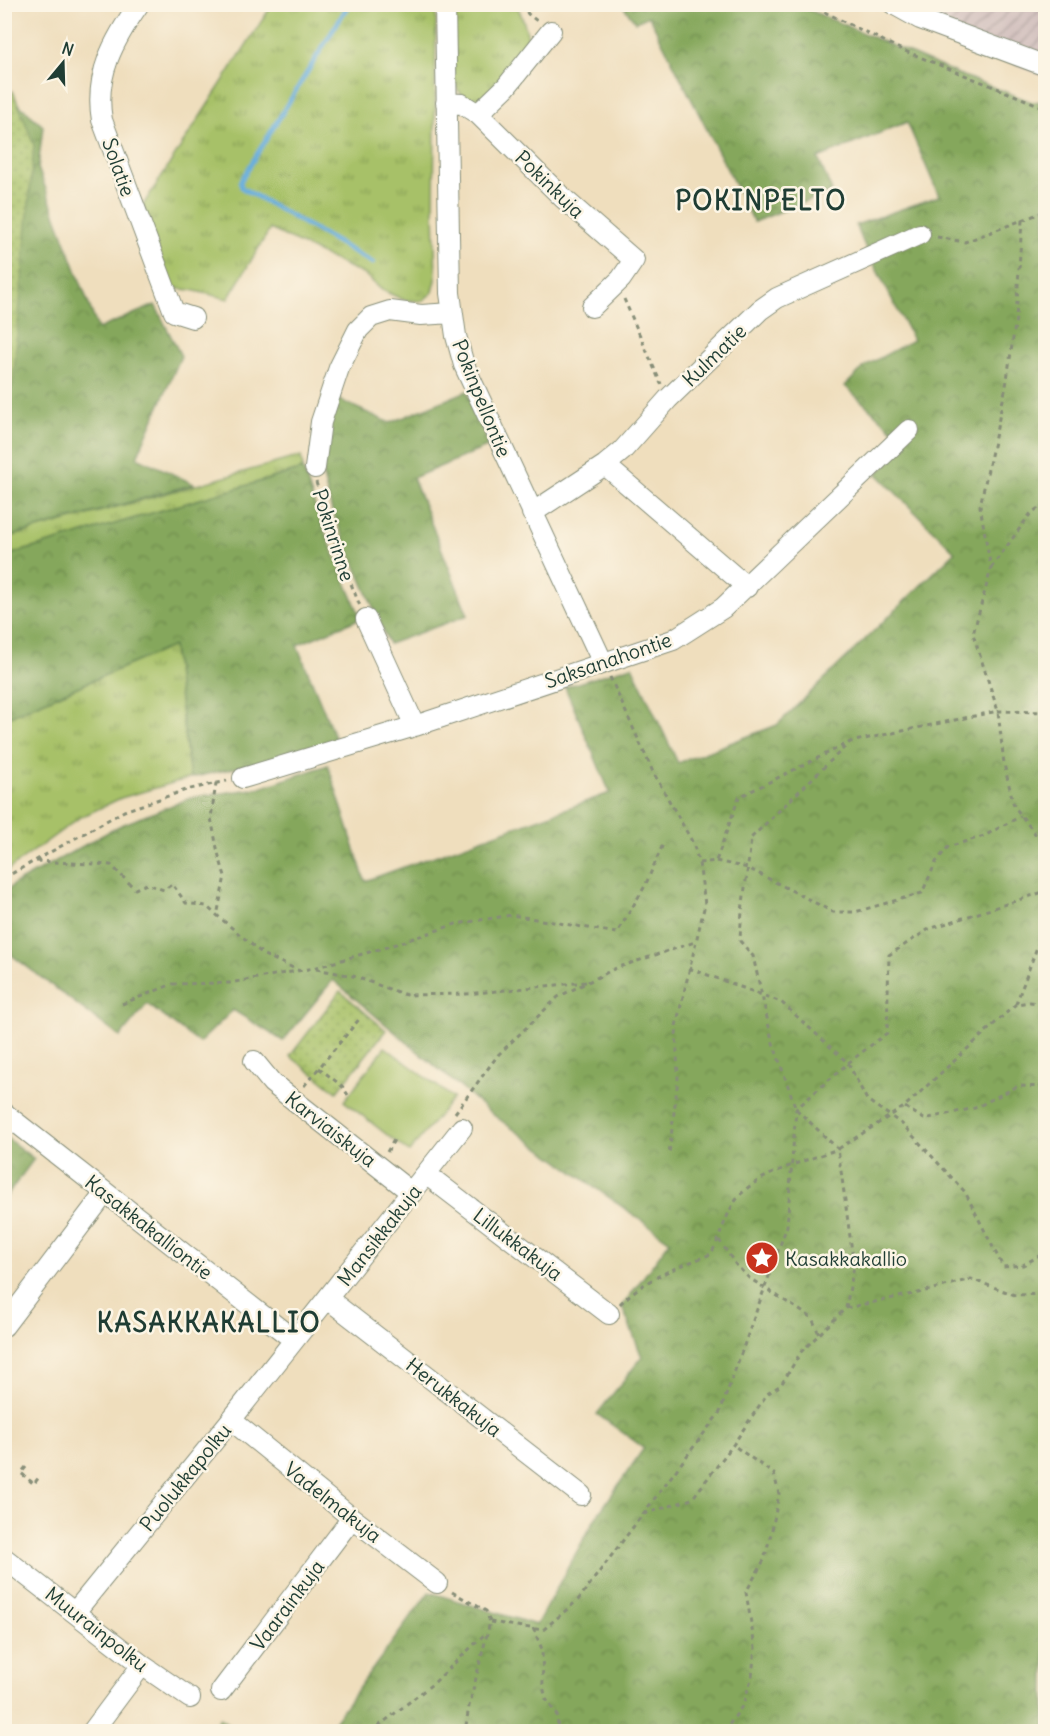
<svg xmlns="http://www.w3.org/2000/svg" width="1050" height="1736" viewBox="0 0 1050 1736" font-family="Delius,sans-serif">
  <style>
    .industrial { fill: url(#industrial-furrows) }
    .grass { fill: url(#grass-tufts); stroke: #637f4e; stroke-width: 1.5 }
    .forest { fill: url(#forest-crowns); stroke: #527248; stroke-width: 1.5 }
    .park { fill: url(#park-dots); stroke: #637f4e; stroke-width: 1.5 }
    .pitch { fill: #a7c167; stroke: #637f4e; stroke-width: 1.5 }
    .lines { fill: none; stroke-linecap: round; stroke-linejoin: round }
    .stream { stroke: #67aede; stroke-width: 4.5 }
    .minor-casing { stroke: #878e78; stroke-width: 22 }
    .path { stroke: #878e78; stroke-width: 3; stroke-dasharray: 4.5 4.5; stroke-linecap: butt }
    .minor { stroke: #fff; stroke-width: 20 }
    .labels { text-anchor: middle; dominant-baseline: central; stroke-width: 5; stroke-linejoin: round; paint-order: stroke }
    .street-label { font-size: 20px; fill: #1f3d34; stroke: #fcf5e5 }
    .poi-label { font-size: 20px; fill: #1f3d34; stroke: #fcf5e5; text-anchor: start }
    .district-label { font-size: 26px; font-weight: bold; letter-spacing: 1.5px; fill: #1f3d34; stroke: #fcf5e5 }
  </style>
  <defs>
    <pattern id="industrial-furrows" width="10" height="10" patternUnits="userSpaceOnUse" patternTransform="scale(1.5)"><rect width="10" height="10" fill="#d1bfbd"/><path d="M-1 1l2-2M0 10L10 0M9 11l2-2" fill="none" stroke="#a99c9a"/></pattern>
    <pattern id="grass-tufts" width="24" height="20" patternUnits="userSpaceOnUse" patternTransform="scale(1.5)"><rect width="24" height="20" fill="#a7c167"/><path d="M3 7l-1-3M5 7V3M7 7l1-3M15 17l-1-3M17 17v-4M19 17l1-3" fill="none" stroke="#879e56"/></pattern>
    <pattern id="forest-crowns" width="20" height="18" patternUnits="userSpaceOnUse" patternTransform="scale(1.5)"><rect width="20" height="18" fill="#85a75c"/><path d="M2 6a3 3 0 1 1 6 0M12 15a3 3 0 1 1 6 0" fill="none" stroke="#6c894d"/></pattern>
    <pattern id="park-dots" width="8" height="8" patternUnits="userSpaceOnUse" patternTransform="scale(1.5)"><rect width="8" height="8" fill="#a7c167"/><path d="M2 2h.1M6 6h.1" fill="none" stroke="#879e56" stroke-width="1.8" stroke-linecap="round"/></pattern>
  </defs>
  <rect width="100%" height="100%" fill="#fcf5e5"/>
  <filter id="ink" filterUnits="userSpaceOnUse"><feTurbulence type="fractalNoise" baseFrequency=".0167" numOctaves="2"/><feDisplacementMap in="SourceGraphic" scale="12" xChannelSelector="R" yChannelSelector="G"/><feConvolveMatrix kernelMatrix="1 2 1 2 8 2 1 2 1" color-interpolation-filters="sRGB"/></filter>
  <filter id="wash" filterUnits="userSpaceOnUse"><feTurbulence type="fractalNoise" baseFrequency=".008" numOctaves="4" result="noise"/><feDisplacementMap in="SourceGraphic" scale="24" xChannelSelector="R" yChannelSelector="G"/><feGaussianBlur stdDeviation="1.35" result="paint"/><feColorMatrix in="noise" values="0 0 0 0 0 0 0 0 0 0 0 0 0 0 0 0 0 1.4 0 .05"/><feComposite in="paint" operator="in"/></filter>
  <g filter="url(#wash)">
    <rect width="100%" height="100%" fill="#efdebd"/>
    <path class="industrial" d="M874 5H1045V77Z"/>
    <path class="grass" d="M272 5H436L434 212 436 280 433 292 422 301 404 300 382 290 365 275 270 229 228 299 191 290 170 288 143 205Z
      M454 5H517C521 15 528 29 528 41 528 55 491 95 478 102 470 100 463 97 458 90 448 74 454 25 454 5Z
      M301 456 303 469 5 556V538Z
      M173 646 190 778 121 798 79 818 5 872V718Z"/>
    <path class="forest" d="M622 5H798L958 74 1032 102 1045 101V1731H327L429 1592 536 1625 595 1519 644 1448 597 1414 642 1357 622 1306 670 1241 492 1114 333 980 283 1041 233 1010 199 1043 147 1004 120 1037 5 950 4 893 14 884 119 826 193 797 260 788 328 765 365 881 610 793 565 687 632 666 678 763 777 725 955 552 877 474 907 443 845 386 865 366 913 340 866 249 856 225 939 196 907 122 818 158 832 191 754 222 649 16 636 22Z
      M14 100 43 126 38 168 98 329 155 305 181 356 137 457 194 484 5 538 4 103Z
      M467 391 489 446 413 478 468 615 389 644 332 511 323 477 324 446 335 398 390 423Z
      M303 469 319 518 361 618 297 645 338 745 190 778 173 646 5 718V556Z
      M4 1136 34 1159 5 1198H4Z
      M220 1718 238 1731H209Z"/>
    <path class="park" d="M13 91 34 145 13 384 5 402 4 96Z
      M340 991 386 1030 337 1092 290 1056Z"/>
    <path class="pitch" d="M385 1047 453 1098 409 1152 344 1101Z"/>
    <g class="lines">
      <path class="stream" d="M349 4 240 182 242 188 373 263"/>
    </g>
  </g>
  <g filter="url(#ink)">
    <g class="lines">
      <g class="minor-casing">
        <path id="minor" d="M139 4C114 40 94 75 102 120L174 312 193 318
          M445 4 450 293 456 336 464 365 603 663
          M893 4 920 19 1046 66
          M446 103 462 104 478 114 563 198 634 260 621 279 592 307
          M478 114 506 87 551 31
          M605 465 747 587
          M315 468 321 422 339 368 358 330 371 317 390 311 421 315 452 313
          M532 513 605 465 622 451 668 399 760 310 777 298 920 234
          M366 619 415 726
          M243 778 415 726 673 640 723 608 909 430
          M254 1061 272 1083 412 1193
          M4 1113 294 1340
          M426 1174 609 1314
          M328 1299 581 1495
          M4 1326 105 1193
          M231 1420 352 1518 437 1583
          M4 1558 142 1665 190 1698
          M75 1612 231 1420 462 1128
          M221 1691 352 1518
          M92 1732 142 1665"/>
      </g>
      <path class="path" d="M522 4 528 14 537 21
        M808 4 900 49 1046 108
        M1022 220 1016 318 1006 386 980 506 991 569 973 634 998 711 1004 764 1014 806 1046 848
        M937 237 965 242 1046 211
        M624 299 661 384
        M316 482 330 532 360 606
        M991 568 1031 513 1046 503
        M610 677 653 772 693 843 699 863 705 904 676 1026 678 1079 669 1154
        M216 783 211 818 218 853 225 876 217 916
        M36 861 111 865 135 889 147 884 164 890 172 884 186 903 206 906 264 955 298 970
        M716 861 748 868 833 912H855L922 893 936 862 948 847 984 836 1021 816
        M699 863 716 861 739 797 850 742 998 711 1046 712
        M1046 868 1043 892 1046 909
        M4 878 124 811 186 790 227 781
        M689 968 781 1002 848 1063 867 1100 902 1124 965 1192 1003 1267 1023 1265 1046 1252
        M316 969 353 976 406 995 466 994 586 982
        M122 1004 173 984 229 983 314 968 390 946 456 924 512 915 617 933 645 886 664 842
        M1016 1004 1046 923
        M319 1068 342 1086 348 1095
        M304 1086 361 1017
        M905 1107 924 1119 975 1108 1018 1086 1046 1087
        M455 1113 498 1055 558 997 616 968 695 942
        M387 1152 394 1140
        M719 1240 736 1265 749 1278 812 1318 819 1334
        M620 1304C647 1277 676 1268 711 1254 722 1235 726 1209 742 1193 762 1172 811 1159 838 1149L796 1109 772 1040 753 956 740 941C741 906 748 873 751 838L850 742
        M846 1308 918 1293 971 1279 1015 1295 1046 1294
        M26 1467 21 1473 34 1484 39 1477
        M644 1514 692 1499 733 1445 767 1394 781 1385 801 1352 846 1308 854 1266 838 1149 904 1107 1016 1004 1030 1002 1046 1004
        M452 1592 486 1611 490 1622 469 1706 465 1732
        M490 1622 543 1630 578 1600 720 1412 787 1226 796 1109 848 1063 887 1033 889 955 929 929 1043 892
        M533 1628 542 1649 543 1686 546 1699 558 1717 557 1732
        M371 1732 435 1682 486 1633
        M724 1732 743 1705 752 1676 755 1648 746 1592 764 1560 772 1530 779 1494 774 1474 733 1445"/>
      <use href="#minor" class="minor"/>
    </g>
  </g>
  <defs>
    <g id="sight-disc" transform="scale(1.725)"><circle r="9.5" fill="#c8321e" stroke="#fcf5e5"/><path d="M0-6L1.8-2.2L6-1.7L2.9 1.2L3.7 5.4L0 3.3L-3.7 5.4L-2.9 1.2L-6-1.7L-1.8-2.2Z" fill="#fff"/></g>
  </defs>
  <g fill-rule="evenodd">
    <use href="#sight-disc" x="762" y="1258"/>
  </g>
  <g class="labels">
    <g class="street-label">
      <text transform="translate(119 167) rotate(70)">Solatie</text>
      <text transform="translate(550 184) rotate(44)">Pokinkuja</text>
      <text transform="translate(714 355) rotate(-44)">Kulmatie</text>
      <text transform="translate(482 398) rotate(68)">Pokinpellontie</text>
      <text transform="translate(334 535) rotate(72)">Pokinrinne</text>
      <text transform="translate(608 660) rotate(-19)">Saksanahontie</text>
      <text transform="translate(331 1129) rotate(38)">Karviaiskuja</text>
      <text transform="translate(149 1227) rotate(38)">Kasakkakalliontie</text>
      <text transform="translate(379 1235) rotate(-52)">Mansikkakuja</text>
      <text transform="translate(518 1244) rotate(37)">Lillukkakuja</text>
      <text transform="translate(454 1397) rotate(38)">Herukkakuja</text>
      <text transform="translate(185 1477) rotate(-51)">Puolukkapolku</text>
      <text transform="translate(333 1502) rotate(38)">Vadelmakuja</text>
      <text transform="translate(287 1605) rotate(-53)">Vaarainkuja</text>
      <text transform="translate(97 1629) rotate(38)">Muurainpolku</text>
    </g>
    <g class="poi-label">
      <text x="785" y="1258">Kasakkakallio</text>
    </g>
    <g class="district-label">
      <text x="761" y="200">POKINPELTO</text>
      <text x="209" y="1322">KASAKKAKALLIO</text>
    </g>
  </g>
  <rect width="1050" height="1736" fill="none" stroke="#fcf5e5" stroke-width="24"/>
  <g transform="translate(63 63) rotate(19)" stroke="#fcf5e5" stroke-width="4.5" paint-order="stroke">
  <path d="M0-4.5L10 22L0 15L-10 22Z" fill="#1f3d34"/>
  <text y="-9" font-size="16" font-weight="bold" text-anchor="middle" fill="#1f3d34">N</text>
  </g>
</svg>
